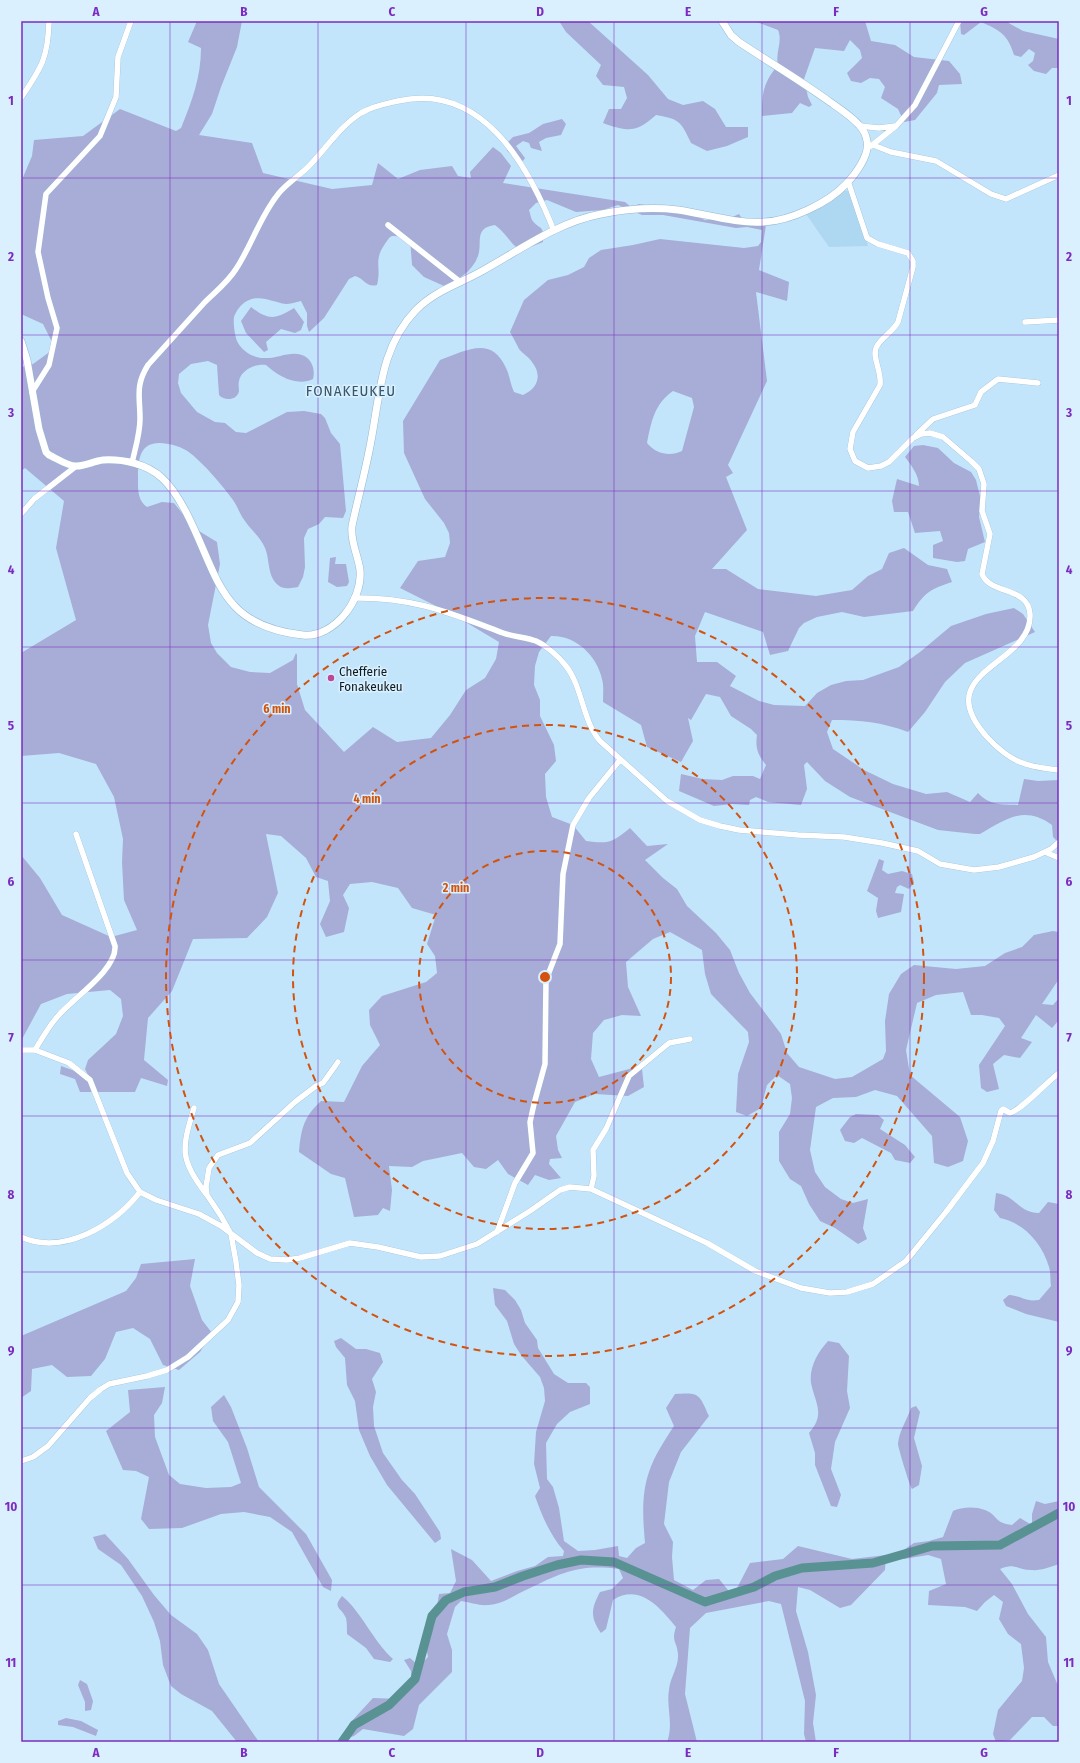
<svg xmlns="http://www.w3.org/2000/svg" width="1080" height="1763" viewBox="0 0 1080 1763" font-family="'Fira Sans Condensed',sans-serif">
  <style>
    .built { fill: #aed7f2 }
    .green { fill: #a7add6; fill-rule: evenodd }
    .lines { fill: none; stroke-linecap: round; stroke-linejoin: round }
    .river { stroke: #599292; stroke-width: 9 }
    .minor-casing { stroke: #96b8ce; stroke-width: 6 }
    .tertiary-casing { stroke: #96b8ce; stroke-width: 8 }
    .minor { stroke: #fff; stroke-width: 5.5 }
    .tertiary { stroke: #fff; stroke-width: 7 }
    .grid { fill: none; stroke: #7b2cbf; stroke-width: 1; stroke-opacity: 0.55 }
    .ring { fill: none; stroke: #d2530e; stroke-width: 2; stroke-dasharray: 7 5 }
    .poi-dot { fill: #bd469b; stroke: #dbf0fe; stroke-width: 1.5 }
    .labels { text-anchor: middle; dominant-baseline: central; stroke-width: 3; stroke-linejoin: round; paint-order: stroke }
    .poi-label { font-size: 13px; fill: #0f1c24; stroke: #dbf0fe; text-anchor: start }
    .quarter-label { font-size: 15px; letter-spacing: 1px; fill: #38576a; stroke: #dbf0fe }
    .centre { fill: #d2530e; stroke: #dbf0fe; stroke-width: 2 }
    .ring-label { font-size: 12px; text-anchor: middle; font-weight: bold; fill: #d2530e; stroke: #dbf0fe; stroke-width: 3; stroke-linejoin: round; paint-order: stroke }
    .neatline { fill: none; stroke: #7b2cbf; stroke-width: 1.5 }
    .grid-label { font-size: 13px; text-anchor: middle; font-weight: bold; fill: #7b2cbf }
  </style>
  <rect width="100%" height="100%" fill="#c2e5fc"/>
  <path class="built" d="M854 190 868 246 829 247 806 214 844 191Z"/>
  <path class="green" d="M197 21H242L237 47 221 87 212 114 199 135 252 143 263 173 332 189 372 185 378 163 398 179 420 170 452 166 458 176 471 178 470 172 493 147 501 153 511 166 503 183 625 202 631 207 639 204 687 212 705 220H726L739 214 746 225H766L759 270 789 282 787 301 756 292 767 381 728 465 733 473 726 477 747 530 712 569H726L758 589 816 596 852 590 868 576 882 569 889 553 904 548 928 565 947 569 952 582C931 589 925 592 913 611L864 617 842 612 817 617 804 623 799 628 788 651 770 655 763 632 705 612 695 636 697 662H717L736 676 730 686 759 701 774 705 805 706 817 693 831 685 846 681 863 680 899 667 920 652 951 626 986 614 1014 608 1023 614 1035 632 965 663 945 682 925 712 908 732C881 722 861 720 832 720L827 732 833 749 864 770 893 784 926 794 947 792 970 802 978 793C990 806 1002 804 1018 805L1024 779 1038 781 1059 780V843L1053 837 1052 825C1024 805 1006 819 980 834H975L938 830 850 797 825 781 807 762 804 765 807 789 801 805 768 802 756 797 750 800 749 805 732 804 714 806 679 791 681 774 703 779 722 780 733 776H753L760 779 766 765C758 755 755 748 757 735L751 729 731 716 720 697 706 694 691 720 688 718 693 741 681 762 647 747 641 725 603 702C603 694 604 686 602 679 597 656 576 635 551 636L539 652 535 666 534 685 540 700V716L554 745 556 761 545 774 546 797 552 817 573 825 586 841C608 844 612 843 630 828L647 846 668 844 645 860 663 878 677 889 687 906 716 933 730 950 739 973 750 993 781 1034 787 1053 799 1067 835 1079 852 1077 883 1059 886 1051 885 1021 889 994 901 974 914 965 956 969 985 966 1005 953 1022 947 1034 935 1053 931 1059 932V979L1042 1004 1053 1005 1059 998V1020L1052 1028 1036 1015 1021 1038 1032 1042 1020 1058 1004 1055 993 1064 999 1089 987 1092 981 1088 979 1065 1005 1026 999 1018 982 1015H971L963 992 936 995 917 1003 906 1050 910 1075 960 1117 968 1141 963 1161 948 1167 934 1163 932 1136 897 1096 875 1090 856 1097 833 1098 816 1107 810 1150 815 1172 825 1187 841 1199 853 1203 868 1199 863 1228 867 1239 858 1244 835 1228 820 1221 809 1204 801 1186 790 1179 779 1161V1132L790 1114 792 1098 790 1084 777 1075 767 1085 761 1108 747 1116 736 1112 738 1074 749 1042 748 1032 711 994 705 974 702 950 670 932 653 939 626 962 628 987 641 1016 622 1015 604 1020 593 1033 591 1059 599 1077 633 1068 642 1069 644 1087 628 1096 595 1094 575 1102 556 1136 558 1150 562 1158 550 1159 549 1164 561 1178 549 1180 535 1175 528 1185 508 1174 498 1160 486 1169 474 1167 462 1153 423 1161 412 1167 389 1166 392 1190 390 1211 383 1208 378 1215 354 1217 345 1178 331 1174 299 1152C301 1128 304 1117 321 1101L344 1102 362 1066 380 1045 370 1025 369 1010 382 996 426 982 437 973 435 956 427 944 436 915 412 908 398 888 372 882 350 884 343 895 349 908 344 932 326 937 320 924 330 901 328 881 316 877 306 858 281 836 266 834 278 893 267 917 247 938 193 939 172 991 148 1018 144 1060 168 1080 167 1086 141 1078 135 1092H80L75 1079 60 1074 61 1066 75 1071 83 1078 90 1079 85 1069 88 1060 116 1034 123 1016 121 999 110 990 67 994 41 1004 21 1041V855L40 878 62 915 111 937 137 930 124 900 122 862 123 839 114 797 96 764 59 753 21 756V653L76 620 56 548 64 501 25 468 21 471V367L33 364 55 348 43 324 21 314V182L32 156 34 140 83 136 120 109 176 131 181 128C192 101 201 77 201 48L188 42ZM547 200 576 212 603 210 618 205 642 215H663L736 228 747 227 762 230 761 242 758 246 744 248 660 239 633 245 601 250 589 258 584 267 568 275 548 280 524 300 510 332C513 337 516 343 519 349 523 354 529 357 532 362 543 376 537 389 523 395L514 392C510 384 510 376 506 368 491 335 466 351 440 360L403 421 404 453 425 499 444 523 449 533 450 543 445 557 418 561 400 588 452 614 499 642 496 659 485 678 466 690 450 715 431 738 397 742 373 727 344 752 305 710 297 684V655L296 653 293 660 270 673 250 672 231 667 217 653 211 643 208 625 220 564 217 542 194 528 174 503 162 502 147 507C137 500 138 488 138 476 138 455 142 439 168 444 180 446 188 450 197 459 210 471 222 485 233 500 238 507 240 515 245 521 251 530 261 538 265 548 270 559 267 576 278 585 283 590 291 588 298 587L303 577 305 567 304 538 308 529 319 524 325 517 343 518 346 511 340 444 331 433 325 418 321 414 304 411 287 412 246 433 236 432 225 423 215 422 197 412 181 393 178 383 179 374 191 364 208 361 217 365 219 395C224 401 237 401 239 391 239 388 238 385 239 381 241 370 256 363 266 365 278 376 297 387 313 379 315 371 313 362 306 357 294 349 279 358 267 358 255 359 242 352 237 341 235 336 233 323 234 317 236 311 241 304 247 301 261 294 272 302 286 304 290 304 296 302 301 301L307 313V326L309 332 324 318 349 279 355 276C364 278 366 288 377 285 382 265 372 261 387 241 389 238 390 236 394 236 399 236 405 238 410 239L412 265 424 277 444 286C458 280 472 272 478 256 483 243 473 228 495 225 518 243 509 257 543 242 544 223 540 231 532 220 531 218 530 213 529 210L536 203ZM673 391 692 398 694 407 682 451C670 457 656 454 647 443 651 423 654 404 673 391Z
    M559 21H588L648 75 668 99 683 105 703 101 715 109 726 127H748V137L727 146 707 151 691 143C681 121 679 119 656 115 636 133 628 132 603 123L609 109H621L627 98 624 87 603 85 596 76 601 65 566 32Z
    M754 21H865L871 41 895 45 914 57 949 61 960 74 962 84 939 85 937 93 915 120 904 122 898 109 881 98 885 87 879 79 870 78 861 83 851 81 847 73 862 58 860 50 850 40 844 51 815 48 804 79 808 97 812 105 809 107 800 103 792 113 762 116C762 93 763 83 778 65 775 52 783 42 778 30Z
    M960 21H1005L1023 31 1059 39V68H1052L1046 74 1034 71 1028 65 1033 61 1035 53 1029 49 1021 57 1014 55C1008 35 1000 30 981 22L964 35 961 34Z
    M562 119 566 124 561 135 546 138 539 142 542 151 531 148 529 143 523 141 516 146 525 158 523 161 508 152 506 148 508 142 513 137 529 133 543 124Z
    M251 307C269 321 276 319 294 308L304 322 301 330 295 333 281 329 266 342 268 350 264 352 246 333 241 321Z
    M923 445 938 448 954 463 971 472 976 480 981 500 979 517 985 542 968 549 965 561 957 562 933 558V545L943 541 940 531 915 533 908 512H894L892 501 897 479 919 486C919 475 911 465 905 457L914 446Z
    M336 557 335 564H346L349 582 347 586 337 587 328 582 330 558Z
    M879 859 884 861 882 870 888 874 902 871 912 874 914 883 909 889 900 885 897 887 895 893 904 894 901 912 878 918 876 911 878 898 867 891Z
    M856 1114 878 1115 884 1120 880 1129 905 1145 915 1157 910 1163 895 1160 891 1153 862 1138 854 1143 845 1141 840 1130 850 1117Z
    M996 1193C1017 1196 1018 1213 1039 1213L1048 1202 1059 1204V1322L1026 1314 1006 1306 1003 1300 1009 1295C1023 1296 1023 1302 1039 1300L1051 1286C1050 1280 1051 1273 1049 1267 1042 1243 1024 1223 1000 1218L994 1210Z
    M195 1259 190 1286 202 1320 212 1333 200 1352 179 1370 163 1365 150 1339 133 1328 116 1332 105 1359 91 1376 67 1377 52 1365 32 1369 31 1391 21 1398V1336L126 1291 136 1278 141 1264Z
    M493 1288 505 1290 515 1300 521 1310 525 1323 537 1340 538 1348 554 1374 568 1383H586L590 1387V1404L570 1412 557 1424 546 1443 547 1479 553 1487 559 1508 564 1541 578 1551 595 1550 618 1546 619 1556 627 1558 636 1548 645 1543C643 1520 641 1495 649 1472 654 1456 665 1440 674 1426L666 1408 675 1394C700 1392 699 1394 709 1416L681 1452 669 1482 664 1524 673 1542 672 1557 674 1580 693 1590 706 1580 719 1579 728 1590H736L750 1563 783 1559 798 1546 852 1559 886 1555 885 1570 851 1605 840 1608 810 1590 798 1587 796 1611 808 1652 816 1695 813 1723 816 1742H806L804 1734 805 1701 781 1604 769 1601 706 1613 690 1628 685 1694 697 1742H667C674 1724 666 1707 669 1690 670 1677 679 1667 678 1654 677 1641 671 1642 676 1627 660 1608 640 1583 613 1600L606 1629 601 1633C590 1617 591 1609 600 1592L612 1589 623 1578 619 1569C580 1564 563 1572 528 1589 514 1595 504 1604 488 1605 480 1606 469 1602 461 1601L455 1607 447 1634 452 1650V1672L419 1705 413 1729 404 1736 363 1729 354 1736 348 1738 349 1724 373 1698 399 1699 411 1678V1671L404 1660 410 1658 419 1666 428 1657 425 1642 434 1626 439 1594 450 1593 456 1581 451 1549 472 1560 491 1581 517 1571 535 1566 548 1557 563 1556 564 1551C550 1535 542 1516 535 1496L540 1488 534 1464 536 1432 545 1401 544 1388 540 1377 521 1355 514 1344 507 1321 495 1305Z
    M341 1338 356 1349H366L380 1353 383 1362 372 1379 376 1392 373 1407 374 1426 383 1453 402 1480 415 1494 440 1532 441 1539 435 1543 387 1485 370 1456 359 1430 355 1401 347 1385 345 1358 336 1347 334 1341Z
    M828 1341 839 1343 849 1356 847 1391 850 1408 835 1442 831 1469 841 1495 837 1507 831 1506 815 1465V1453L809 1433C826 1414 815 1403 811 1383 809 1367 818 1352 828 1341Z
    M165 1387 162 1403 154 1415 155 1437 169 1475 180 1484 206 1488 231 1487 241 1483 228 1442 213 1421 211 1407 224 1395 231 1407 247 1448 259 1487 306 1534 332 1580 331 1591 323 1587 292 1532 270 1517 244 1512 221 1514 182 1528 149 1529 141 1519 149 1477 136 1471 123 1470 106 1431 130 1412 128 1390Z
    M916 1406 920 1412 914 1438 922 1466 919 1485 912 1489C909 1484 898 1447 898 1444 899 1431 907 1420 911 1408Z
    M1036 1501 1045 1504 1059 1501V1564C1051 1567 1040 1571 1031 1570 1018 1570 1014 1562 1000 1569L1012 1584 1028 1614 1046 1637 1048 1662 1059 1688V1726H1053L1044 1717H1032L1010 1740 996 1742 993 1734 998 1710 1022 1681 1024 1668 1021 1644 1008 1634 999 1619 1003 1602 994 1595 985 1602 977 1611 965 1607 928 1605 929 1591 946 1584 941 1559 928 1555 904 1559 899 1553 914 1543 929 1541 943 1537 953 1511C961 1507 975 1506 985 1510 998 1515 994 1523 1012 1525L1020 1518 1032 1525V1514Z
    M105 1534 128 1559 154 1595 171 1615 197 1634 208 1650 219 1684 259 1742H237L212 1711 181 1694 171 1686 163 1665 160 1641 154 1622 142 1596 121 1565 98 1549 93 1537Z
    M342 1596C361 1611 373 1641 393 1659L390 1662 374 1659 366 1648 347 1634C347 1629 347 1622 346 1618 341 1607 332 1608 342 1596Z
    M80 1680 87 1684 93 1701 91 1710 85 1711V1702L78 1685Z
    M66 1718 81 1721 98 1730 96 1736 73 1727 58 1725V1721Z"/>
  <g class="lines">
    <path class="river" d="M342 1742 354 1725 389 1705 415 1679 432 1616 446 1600 464 1592 495 1587 523 1576 557 1565 581 1560 614 1562 705 1602 754 1587 775 1576 802 1568 873 1563 932 1546 1000 1545 1059 1513"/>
    <g class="minor-casing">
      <path id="minor" d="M21 98C41 68 48 59 49 21
        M860 126 879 128 895 126
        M873 145 891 152 936 161 991 194 1006 199 1059 175
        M871 146 896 126 915 105 959 21
        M848 181 867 238 878 244 908 253 913 261V267L898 322C893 332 880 338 876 348 872 357 882 372 880 385L853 432 850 449 855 461 868 468 881 466 889 462 913 438 921 434 930 433 943 437 971 461 979 469 984 484 982 511 990 534 982 574C990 595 1028 586 1030 614 1033 666 927 670 987 737 1010 762 1026 767 1059 770
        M388 225 459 281
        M1025 322 1059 320
        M32 392 49 365 57 328 48 298 38 252 46 194 100 136 116 97 118 57 131 21
        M916 435 933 419 975 405 981 392 998 379 1038 383
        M132 463C135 449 140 434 140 419 140 396 135 386 148 365 167 344 186 323 205 302 215 292 228 282 236 269 252 245 260 216 279 193 287 183 299 176 308 167 325 150 340 126 361 113 373 106 385 104 398 101 482 82 528 165 554 231
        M21 514 34 499 75 467
        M354 598C414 597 450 613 503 633 514 637 526 637 536 641 547 646 559 657 566 666 583 688 582 720 600 741L667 801 700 820 720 826 739 830 798 835 844 837 882 843 918 851 940 864 974 870 999 867 1034 857 1051 849 1059 842
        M1045 852 1059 858
        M21 1050H35L69 1063 90 1080 127 1173 140 1192 156 1200 199 1214 221 1226 257 1253 270 1259 287 1260 300 1258 350 1243 378 1247 421 1257 440 1256 477 1244 530 1211 560 1190 570 1187 591 1189 707 1243 755 1271 801 1288 830 1293 847 1292 873 1284 906 1261 946 1212 983 1163 993 1141 1001 1111 1003 1109 1010 1113C1020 1111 1048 1081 1059 1073
        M35 1050C42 1038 49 1026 58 1016 72 999 117 970 115 946L76 834
        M194 1108C181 1151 180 1158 206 1194
        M591 1189 594 1176 593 1150 606 1129 629 1076 669 1043 690 1039
        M497 1232 515 1183 533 1153 530 1122 534 1104 545 1064 546 980 560 944 563 874 573 825 589 798 620 760
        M21 1237C64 1256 114 1225 140 1192
        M21 1461 33 1457 48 1446 90 1398 101 1389 109 1384 147 1376 167 1370 188 1357 228 1320 238 1302 239 1285 236 1262 231 1234 221 1216 207 1195 206 1187 209 1168 218 1155 250 1143 295 1102 316 1086 323 1083 338 1062"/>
    </g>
    <g class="tertiary-casing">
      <path id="tertiary" d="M21 341 27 360 39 429 46 452 49 455C56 458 69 467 77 466 85 466 94 461 103 460 124 459 147 464 162 478 173 488 181 502 188 516 219 578 220 626 303 635 334 638 363 600 360 570 358 555 350 541 352 526 358 498 366 469 371 441 380 394 381 346 416 310 436 290 459 284 482 271 520 250 558 222 601 214 626 209 653 207 678 210 706 214 736 224 764 222 790 221 828 203 845 185 855 175 870 155 867 141 866 135 863 129 859 125 851 116 840 109 830 102 801 81 769 62 739 42L731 35 722 21"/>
    </g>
    <use href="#minor" class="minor"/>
    <use href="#tertiary" class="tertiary"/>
  </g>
  <path class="grid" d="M170 21V1742M318 21V1742M466 21V1742M614 21V1742M762 21V1742M910 21V1742M21 178H1059M21 335H1059M21 491H1059M21 647H1059M21 803H1059M21 960H1059M21 1116H1059M21 1272H1059M21 1428H1059M21 1585H1059"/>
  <g class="ring">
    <circle cx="545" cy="977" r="126"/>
    <circle cx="545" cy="977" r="252"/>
    <circle cx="545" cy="977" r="379"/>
  </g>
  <circle class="poi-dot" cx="331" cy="678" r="4"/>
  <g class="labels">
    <g class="poi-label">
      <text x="339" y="671">Chefferie<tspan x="339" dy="15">Fonakeukeu</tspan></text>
    </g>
    <g class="quarter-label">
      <text x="351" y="391">FONAKEUKEU</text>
    </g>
  </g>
  <circle cx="545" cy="977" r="6" class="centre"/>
  <g class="ring-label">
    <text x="277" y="713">6 min</text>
    <text x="367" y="803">4 min</text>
    <text x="456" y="892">2 min</text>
  </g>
  <rect width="1080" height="1763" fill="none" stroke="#dbf0fe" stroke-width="44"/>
  <rect x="22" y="22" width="1036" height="1719" class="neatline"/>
  <g class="grid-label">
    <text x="96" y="16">A</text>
    <text x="244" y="16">B</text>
    <text x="392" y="16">C</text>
    <text x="540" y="16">D</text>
    <text x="688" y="16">E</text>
    <text x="836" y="16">F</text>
    <text x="984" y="16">G</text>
    <text x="11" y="105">1</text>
    <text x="1069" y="105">1</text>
    <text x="11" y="261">2</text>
    <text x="1069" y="261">2</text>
    <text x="11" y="417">3</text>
    <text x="1069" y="417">3</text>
    <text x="11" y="574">4</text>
    <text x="1069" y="574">4</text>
    <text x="11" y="730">5</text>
    <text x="1069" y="730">5</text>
    <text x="11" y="886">6</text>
    <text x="1069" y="886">6</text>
    <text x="11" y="1042">7</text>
    <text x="1069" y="1042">7</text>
    <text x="11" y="1199">8</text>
    <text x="1069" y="1199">8</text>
    <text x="11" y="1355">9</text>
    <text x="1069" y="1355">9</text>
    <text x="11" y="1511">10</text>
    <text x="1069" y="1511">10</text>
    <text x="11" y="1667">11</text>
    <text x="1069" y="1667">11</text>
    <text x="96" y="1757">A</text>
    <text x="244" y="1757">B</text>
    <text x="392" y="1757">C</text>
    <text x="540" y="1757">D</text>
    <text x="688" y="1757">E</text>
    <text x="836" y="1757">F</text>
    <text x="984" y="1757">G</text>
  </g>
</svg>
